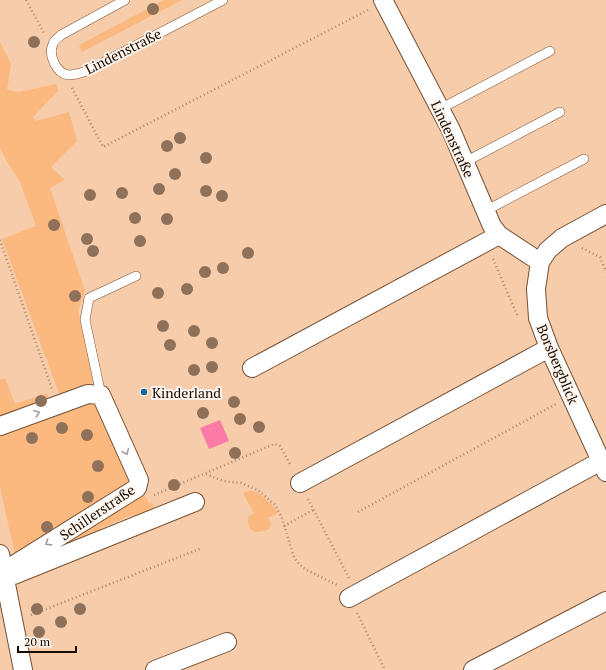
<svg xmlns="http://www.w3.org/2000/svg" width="606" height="670" viewBox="0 0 606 670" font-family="'PT Serif',serif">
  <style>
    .green { fill: #fbb87f }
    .water { fill: #fc7ba6 }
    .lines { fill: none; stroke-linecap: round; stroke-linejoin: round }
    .lane-casing { stroke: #765234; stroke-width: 10 }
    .street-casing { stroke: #765234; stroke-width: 20 }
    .path { stroke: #a7886f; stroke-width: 2.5; stroke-dasharray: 1 3; stroke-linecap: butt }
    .lane { stroke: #fff; stroke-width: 9 }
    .street { stroke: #fff; stroke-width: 18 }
    .tree { fill: #8f715a }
    .oneway { stroke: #a29d99 }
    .poi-dot { fill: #126999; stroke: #fdf5ee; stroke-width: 1.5 }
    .labels { text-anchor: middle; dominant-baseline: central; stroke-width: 4; stroke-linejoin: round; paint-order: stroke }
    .street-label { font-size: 14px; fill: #170a01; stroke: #fdf5ee }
    .poi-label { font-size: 14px; fill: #170a01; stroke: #fdf5ee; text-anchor: start }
  </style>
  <rect width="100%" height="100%" fill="#f6ccab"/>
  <path class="green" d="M164 0H182L82 52 79 45Z
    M0 42 11 64 7 90 19 92 56 84 58 91 33 117 36 121 69 112 77 141 51 167 65 180 50 188 85 291 78 311 94 375 92 384 60 396 2 239 36 226 20 182 6 160 0 147Z
    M5 378 15 404 47 393 50 402 0 421V380Z
    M87 401 95 403 131 479 128 487 16 559 0 487V433Z
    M251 490C262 494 271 503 278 513L268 518 271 524 269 529C257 534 247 534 248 517L254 513 243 493Z
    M144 496 146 497 149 503 152 502 156 513 136 520 134 517 132 515 101 528 103 533 50 553 138 498Z"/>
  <path class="water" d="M220 420 229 441 209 449 200 428Z"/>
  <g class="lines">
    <g class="lane-casing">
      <path id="lane" d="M125 0 61 35C58 38 54 40 53 44 48 55 56 73 68 75 74 75 81 73 87 71L223 0
        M440 109 550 51
        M465 162 560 112
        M485 211 584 159
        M101 395 85 320 89 298 136 276"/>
    </g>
    <g class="street-casing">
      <path id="street" d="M383 0 451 130 492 226 499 235 540 262
        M606 214 562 238 548 250 540 262 536 289 538 318 549 348 606 472
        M252 368 499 235
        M0 426 88 394 101 395 139 480 137 488 4 571
        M300 483 549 348
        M0 554 23 670
        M14 575 195 502
        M349 598 601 461
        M155 670 227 642
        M473 670 606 601"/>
    </g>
    <path class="path" d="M26 0 44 33
      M72 88 103 147 368 10
      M0 240 52 389
      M582 248 600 257 606 272
      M493 259 518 317
      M206 474 223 481 241 483 258 490 275 505 282 518 291 548 295 559 303 568 337 585
      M154 495 274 444 280 446 291 466
      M308 499 349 578
      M358 512 556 404
      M284 526 313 510
      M357 613 385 670
      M31 615 202 548"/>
    <use href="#lane" class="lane"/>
    <use href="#street" class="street"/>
  </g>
  <g class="tree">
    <circle cx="153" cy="9" r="6"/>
    <circle cx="34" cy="42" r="6"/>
    <circle cx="180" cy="138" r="6"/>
    <circle cx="167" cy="146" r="6"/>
    <circle cx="206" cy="158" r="6"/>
    <circle cx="175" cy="174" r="6"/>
    <circle cx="159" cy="189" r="6"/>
    <circle cx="206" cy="191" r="6"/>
    <circle cx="122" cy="193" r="6"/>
    <circle cx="90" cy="195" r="6"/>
    <circle cx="222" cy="196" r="6"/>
    <circle cx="135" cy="218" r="6"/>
    <circle cx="167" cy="219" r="6"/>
    <circle cx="54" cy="225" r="6"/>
    <circle cx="87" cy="239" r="6"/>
    <circle cx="140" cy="241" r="6"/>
    <circle cx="93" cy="251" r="6"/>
    <circle cx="248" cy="253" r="6"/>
    <circle cx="223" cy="268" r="6"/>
    <circle cx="205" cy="272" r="6"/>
    <circle cx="187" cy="289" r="6"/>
    <circle cx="158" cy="293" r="6"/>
    <circle cx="75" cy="296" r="6"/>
    <circle cx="163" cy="326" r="6"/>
    <circle cx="194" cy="331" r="6"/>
    <circle cx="212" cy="343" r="6"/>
    <circle cx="170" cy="345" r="6"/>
    <circle cx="212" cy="367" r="6"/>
    <circle cx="194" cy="370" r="6"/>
    <circle cx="179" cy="394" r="6"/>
    <circle cx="41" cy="401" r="6"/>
    <circle cx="234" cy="402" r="6"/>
    <circle cx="203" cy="413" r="6"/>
    <circle cx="240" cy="419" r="6"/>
    <circle cx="259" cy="427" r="6"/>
    <circle cx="62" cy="428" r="6"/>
    <circle cx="87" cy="435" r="6"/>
    <circle cx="32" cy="438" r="6"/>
    <circle cx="235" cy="453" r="6"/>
    <circle cx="98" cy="466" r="6"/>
    <circle cx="174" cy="485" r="6"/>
    <circle cx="88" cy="497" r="6"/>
    <circle cx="47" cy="527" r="6"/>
    <circle cx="37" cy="609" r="6"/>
    <circle cx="80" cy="609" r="6"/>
    <circle cx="61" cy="622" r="6"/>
    <circle cx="39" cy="632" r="6"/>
  </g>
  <defs><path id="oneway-chevron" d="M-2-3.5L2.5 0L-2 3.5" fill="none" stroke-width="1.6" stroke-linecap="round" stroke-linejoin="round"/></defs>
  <g class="oneway">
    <use href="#oneway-chevron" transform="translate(37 413) rotate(-20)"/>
    <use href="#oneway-chevron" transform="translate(126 452) rotate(66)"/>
    <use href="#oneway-chevron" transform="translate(48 543) rotate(148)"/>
  </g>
  <circle class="poi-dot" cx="144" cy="392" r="4"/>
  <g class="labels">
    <g class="street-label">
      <text transform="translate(123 51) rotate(-27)">Lindenstraße</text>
      <text transform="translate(453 139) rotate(65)">Lindenstraße</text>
      <text transform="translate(558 364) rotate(67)">Borsbergblick</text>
      <text transform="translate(97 512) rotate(-34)">Schillerstraße</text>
    </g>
    <g class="poi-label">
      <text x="152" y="392">Kinderland</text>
    </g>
  </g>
  <path d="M18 646v6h58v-6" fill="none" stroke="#170a01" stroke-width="2"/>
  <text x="24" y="646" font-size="12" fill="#170a01" stroke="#fdf5ee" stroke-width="3" paint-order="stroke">20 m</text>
</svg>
